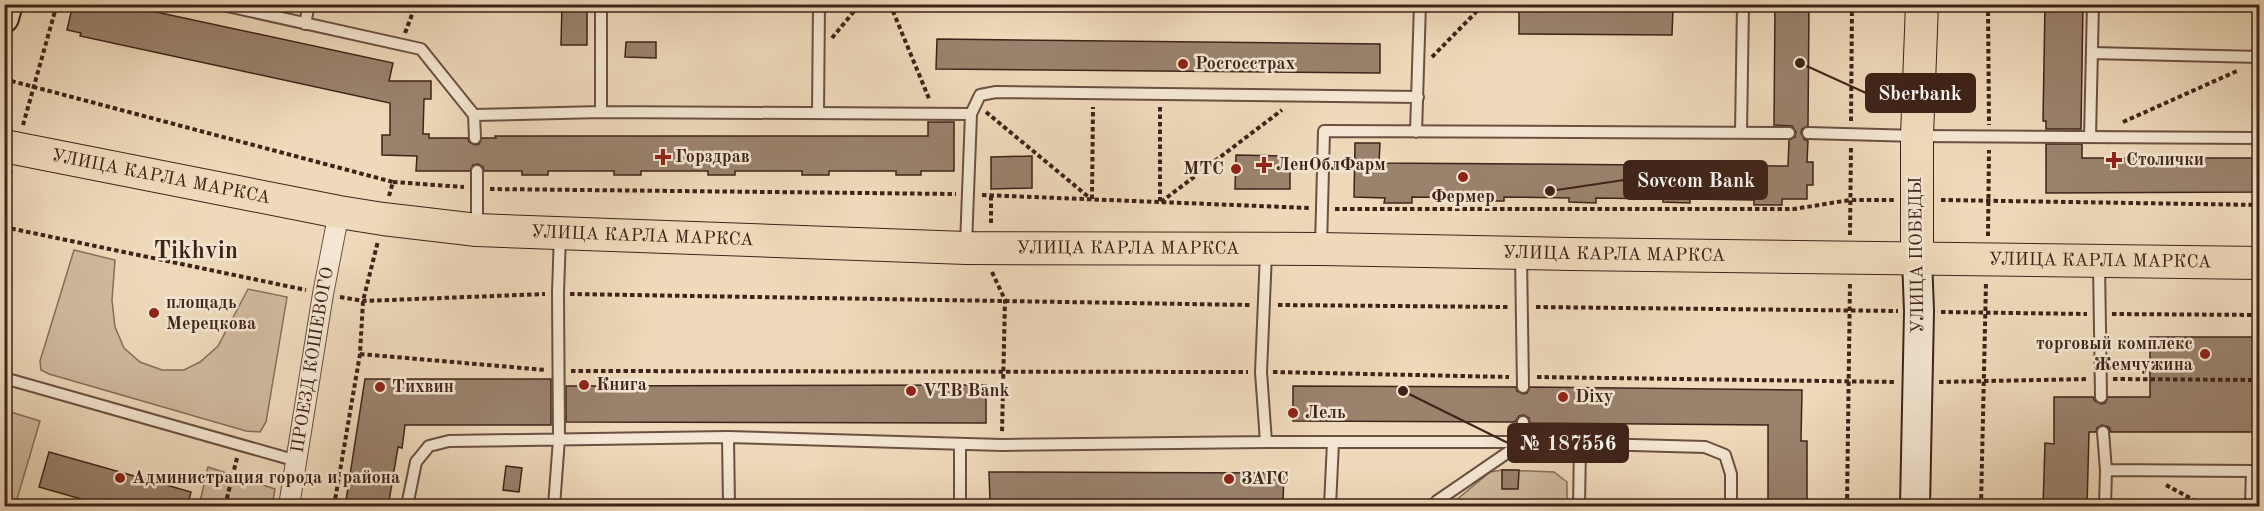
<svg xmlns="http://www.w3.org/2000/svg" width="2264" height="511" viewBox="0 0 2264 511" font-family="'Old Standard TT',serif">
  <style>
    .green { fill: #d0ba9f; stroke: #886e5c; stroke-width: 1.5 }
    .building { fill: #9a826d; stroke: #3f2319; stroke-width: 1.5 }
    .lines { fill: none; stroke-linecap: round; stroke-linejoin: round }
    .lane-casing { stroke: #6b5041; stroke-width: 14 }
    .street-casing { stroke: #6b5041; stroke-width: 22 }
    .secondary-casing { stroke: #3f2319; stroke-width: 32 }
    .primary-casing { stroke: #3f2319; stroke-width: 34 }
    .path { stroke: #3f2319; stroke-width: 4; stroke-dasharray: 4.5 3; stroke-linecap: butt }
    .lane { stroke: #f4e6d2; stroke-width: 10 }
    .street { stroke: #f4e6d2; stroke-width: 20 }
    .secondary { stroke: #f4e6d2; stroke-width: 28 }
    .primary { stroke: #eed9ba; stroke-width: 32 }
    .poi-dot { fill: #8f2418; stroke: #f4e6d2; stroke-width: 2 }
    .labels { text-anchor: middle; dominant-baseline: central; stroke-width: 5; stroke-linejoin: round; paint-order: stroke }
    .poi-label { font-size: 18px; font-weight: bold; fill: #3f2319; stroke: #f4e6d2; text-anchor: start }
    .street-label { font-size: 18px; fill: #3f2319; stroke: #f4e6d2 }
    .district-label { font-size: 24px; font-weight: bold; fill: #3f2319; stroke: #f4e6d2 }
    .leader { fill: none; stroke: #3f2319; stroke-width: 2 }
    .callout-dot { fill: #3f2319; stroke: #f4e6d2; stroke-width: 2 }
    .callout { fill: #3f2319; stroke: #3f2319; stroke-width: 2 }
    .callout-label { font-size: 20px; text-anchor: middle; font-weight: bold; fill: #fff }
  </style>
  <rect width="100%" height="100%" fill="#eed9ba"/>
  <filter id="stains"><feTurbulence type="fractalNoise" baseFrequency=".00333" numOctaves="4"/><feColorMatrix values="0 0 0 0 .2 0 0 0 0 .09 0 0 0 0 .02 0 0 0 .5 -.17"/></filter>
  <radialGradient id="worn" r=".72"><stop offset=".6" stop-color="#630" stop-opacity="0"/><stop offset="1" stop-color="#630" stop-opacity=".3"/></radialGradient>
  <path class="green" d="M74 250 115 260 112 300 115 327 124 348 140 362 162 370H184L200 362 218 346 248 289 287 297 266 422 260 432 246 431 49 374 41 370 40 361Z
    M4 410 40 421 15 506H5Z
    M208 467 275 489 272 506H199Z
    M1502 470 1554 472 1567 482V506H1449L1490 472Z"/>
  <path class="building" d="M73 4H119L393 63 389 81H431V99H424L423 134H429V138H468L469 142 475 145 479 144 482 138H496L495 136H928V122H954V171H921V175H896V171H829V175H802V171H735V175H708V171H641V175H614V171H548V175H522V171H484L483 167 478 164 473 165 470 171H416L417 156 382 155V135H390V103L80 36 81 33 67 30Z
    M562 4H587V45H561Z
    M1775 4H1809L1808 126 1802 129 1801 133 1804 139 1808 141 1807 162H1813V185H1807V199H1782V205H1754V200L1690 199V203L1663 202V199L1596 198V203L1569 202V198L1504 197V201H1479V198L1412 197V203H1384L1385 198 1354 197 1355 143H1380L1379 163 1788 166 1789 140 1795 137 1796 132 1792 126 1774 125Z
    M2045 4H2083L2081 129H2046V121H2043Z
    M1519 7 1673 8 1672 35 1519 34Z
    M937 39 1380 44V73L936 69Z
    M626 42H656V58L625 57Z
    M2046 144H2082V158H2259V192L2046 193Z
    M1236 155 1290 156V189H1235Z
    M1032 156V188L991 189V157Z
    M2150 337H2259V432H2111L2109 427 2102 425 2097 428 2096 432H2089L2087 507H2043L2045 443 2054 444V397H2093L2095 401 2101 404 2105 403 2108 397H2150Z
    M365 379H551V425H405L402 448 398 447 388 507H345Z
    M986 385V423L566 422V386Z
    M1293 386 1516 387 1517 391 1523 394 1527 393 1530 387 1802 390 1801 441H1807V507H1768V425L1530 423 1529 418 1524 415 1519 416 1515 422 1293 421Z
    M49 452 191 492 187 507H109L39 487Z
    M506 466 522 468 519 492 503 490Z
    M1502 470H1519L1518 489H1502Z
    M989 472 1284 473 1283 502H990Z"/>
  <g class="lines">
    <g class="lane-casing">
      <path id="lane" d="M218 4 421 49 474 115 475 138
        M305 24 309 4
        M2092 53 2260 57
        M601 112V4
        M818 113 819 4
        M474 115 601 112 971 114
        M1416 132 1420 4
        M1741 133 1743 4
        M1808 133 1917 136 2260 138
        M2090 137 2093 4
        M477 171V228
        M966 245 971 114 980 95 996 92 1418 97
        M1321 246 1324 131 1789 133
        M1521 256 1523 387
        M2099 263 2101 397
        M4 378 297 461
        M2103 432 2106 470 2105 506
        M1266 442H1523L1705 447 1725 455 1731 474V506
        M2106 470 2252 471
        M407 506 416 462 429 446 449 441 728 437
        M554 506 559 439 558 293 560 234
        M729 506 728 437 1002 445 1266 442 1261 372 1266 253
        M960 506V444
        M1330 506 1333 442
        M1433 506 1437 501 1523 442V422
        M1579 506 1580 444
        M2251 506 2252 471H2260"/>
    </g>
    <g class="street-casing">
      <g id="street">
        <path id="s1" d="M289 506 323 294 339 212"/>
      </g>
    </g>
    <g class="secondary-casing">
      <path id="secondary" d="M4 18 8 4
        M1915 506 1919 311 1917 258"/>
    </g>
    <g class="primary-casing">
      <g id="primary">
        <path id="s2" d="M4 146 339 212 383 219 477 230 966 248 1321 249 1571 254 2260 263"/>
        <path d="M1917 258V136L1922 4"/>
      </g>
    </g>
    <path class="path" d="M890 4 930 101
      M1988 4 1989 125
      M405 33 416 4
      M832 38 860 4
      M1432 57 1484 4
      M4 79 393 182 389 196
      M1160 107V201
      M986 112 1091 199
      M1851 121 1852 4
      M2123 122 2237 71
      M23 125 57 4
      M393 182 464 187
      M490 189 956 194
      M4 195 11 170
      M982 195 1310 208
      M1092 199 1093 107
      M1941 200 2260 205
      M1161 202 1282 110
      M1335 209H1794L1850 200H1894
      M991 223V195
      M4 227 306 290
      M1850 235 1851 146
      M1988 236 1989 150
      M992 272 1005 300 1002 433
      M570 294 1250 305
      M340 297 363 301 545 294
      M1278 305 1508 307
      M1536 307 1898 311
      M1941 312 2087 314
      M2112 314 2260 315
      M360 354 546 370
      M571 371 1248 372
      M1273 372 1509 377
      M1537 377 1896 382
      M2113 379 2260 380
      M1939 382 2088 379
      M2166 485 2205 506
      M4 503 18 506
      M225 506 237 458
      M334 506 360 354 363 301 378 241
      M1847 506 1850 281
      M1981 506 1986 282"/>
    <use href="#lane" class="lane"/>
    <use href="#street" class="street"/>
    <use href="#secondary" class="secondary"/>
    <use href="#primary" class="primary"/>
  </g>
  <g class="poi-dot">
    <circle cx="1183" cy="64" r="6"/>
    <path d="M660 148h6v6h6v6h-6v6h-6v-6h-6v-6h6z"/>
    <path d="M2111 151h6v6h6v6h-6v6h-6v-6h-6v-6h6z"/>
    <path d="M1261 156h6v6h6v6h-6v6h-6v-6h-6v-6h6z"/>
    <circle cx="1236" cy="169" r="6"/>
    <circle cx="1463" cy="177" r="6"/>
    <circle cx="154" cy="313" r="6"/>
    <circle cx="2205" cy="354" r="6"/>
    <circle cx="584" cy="385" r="6"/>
    <circle cx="380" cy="387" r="6"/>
    <circle cx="911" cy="391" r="6"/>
    <circle cx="1563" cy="397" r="6"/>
    <circle cx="1293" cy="413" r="6"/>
    <circle cx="120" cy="478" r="6"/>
    <circle cx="1229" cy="479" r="6"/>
  </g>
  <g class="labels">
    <g class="poi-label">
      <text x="1195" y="64">Росгосстрах</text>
      <text x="675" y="157">Горздрав</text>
      <text x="2126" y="160">Столички</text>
      <text x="1276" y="165">ЛенОблФарм</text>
      <text x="1224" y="169" text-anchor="end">МТС</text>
      <text x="1463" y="197" text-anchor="middle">Фермер</text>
      <text x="166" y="303">площадь<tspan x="166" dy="21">Мерецкова</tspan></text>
      <text x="2193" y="344" text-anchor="end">торговый комплекс<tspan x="2193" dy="21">Жемчужина</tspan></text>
      <text x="596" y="385">Книга</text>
      <text x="392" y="387">Тихвин</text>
      <text x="923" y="391">VTB Bank</text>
      <text x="1575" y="397">Dixy</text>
      <text x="1305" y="413">Лель</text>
      <text x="132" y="478">Администрация города и района</text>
      <text x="1241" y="479">ЗАГС</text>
    </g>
    <g class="street-label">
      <text stroke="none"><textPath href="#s2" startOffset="160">УЛИЦА КАРЛА МАРКСА</textPath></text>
      <text stroke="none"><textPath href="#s2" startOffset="646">УЛИЦА КАРЛА МАРКСА</textPath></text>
      <text stroke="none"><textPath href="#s2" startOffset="1132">УЛИЦА КАРЛА МАРКСА</textPath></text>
      <text stroke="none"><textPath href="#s2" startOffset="1618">УЛИЦА КАРЛА МАРКСА</textPath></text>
      <text transform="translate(1917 255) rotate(-91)">УЛИЦА ПОБЕДЫ</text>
      <text stroke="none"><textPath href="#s2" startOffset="2104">УЛИЦА КАРЛА МАРКСА</textPath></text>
      <text stroke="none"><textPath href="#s1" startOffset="148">ПРОЕЗД КОШЕВОГО</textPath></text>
    </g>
    <g class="district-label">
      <text x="196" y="252">Tikhvin</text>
    </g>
  </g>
  <path class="leader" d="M1800 63L1866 93M1550 191L1624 180M1403 391L1508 443"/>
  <g class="callout-dot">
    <circle cx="1800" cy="63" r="6"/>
    <circle cx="1550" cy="191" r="6"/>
    <circle cx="1403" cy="391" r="6"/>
  </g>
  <g class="callout">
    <rect x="1866" y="74" width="109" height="38" rx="6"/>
    <rect x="1624" y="161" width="143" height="38" rx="6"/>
    <rect x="1508" y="424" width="120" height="38" rx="6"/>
  </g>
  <g class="callout-label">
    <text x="1920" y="100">Sberbank</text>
    <text x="1696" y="187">Sovcom Bank</text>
    <text x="1568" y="450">№ 187556</text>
  </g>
  <rect width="2264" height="511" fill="none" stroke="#eed9ba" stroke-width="24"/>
  <rect x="6" y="6" width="2252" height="499" fill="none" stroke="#3f2319" stroke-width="3"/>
  <rect x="12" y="12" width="2240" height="487" fill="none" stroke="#3f2319" stroke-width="1.5"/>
  <rect width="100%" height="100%" filter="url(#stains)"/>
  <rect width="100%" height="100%" fill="url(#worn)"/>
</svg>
